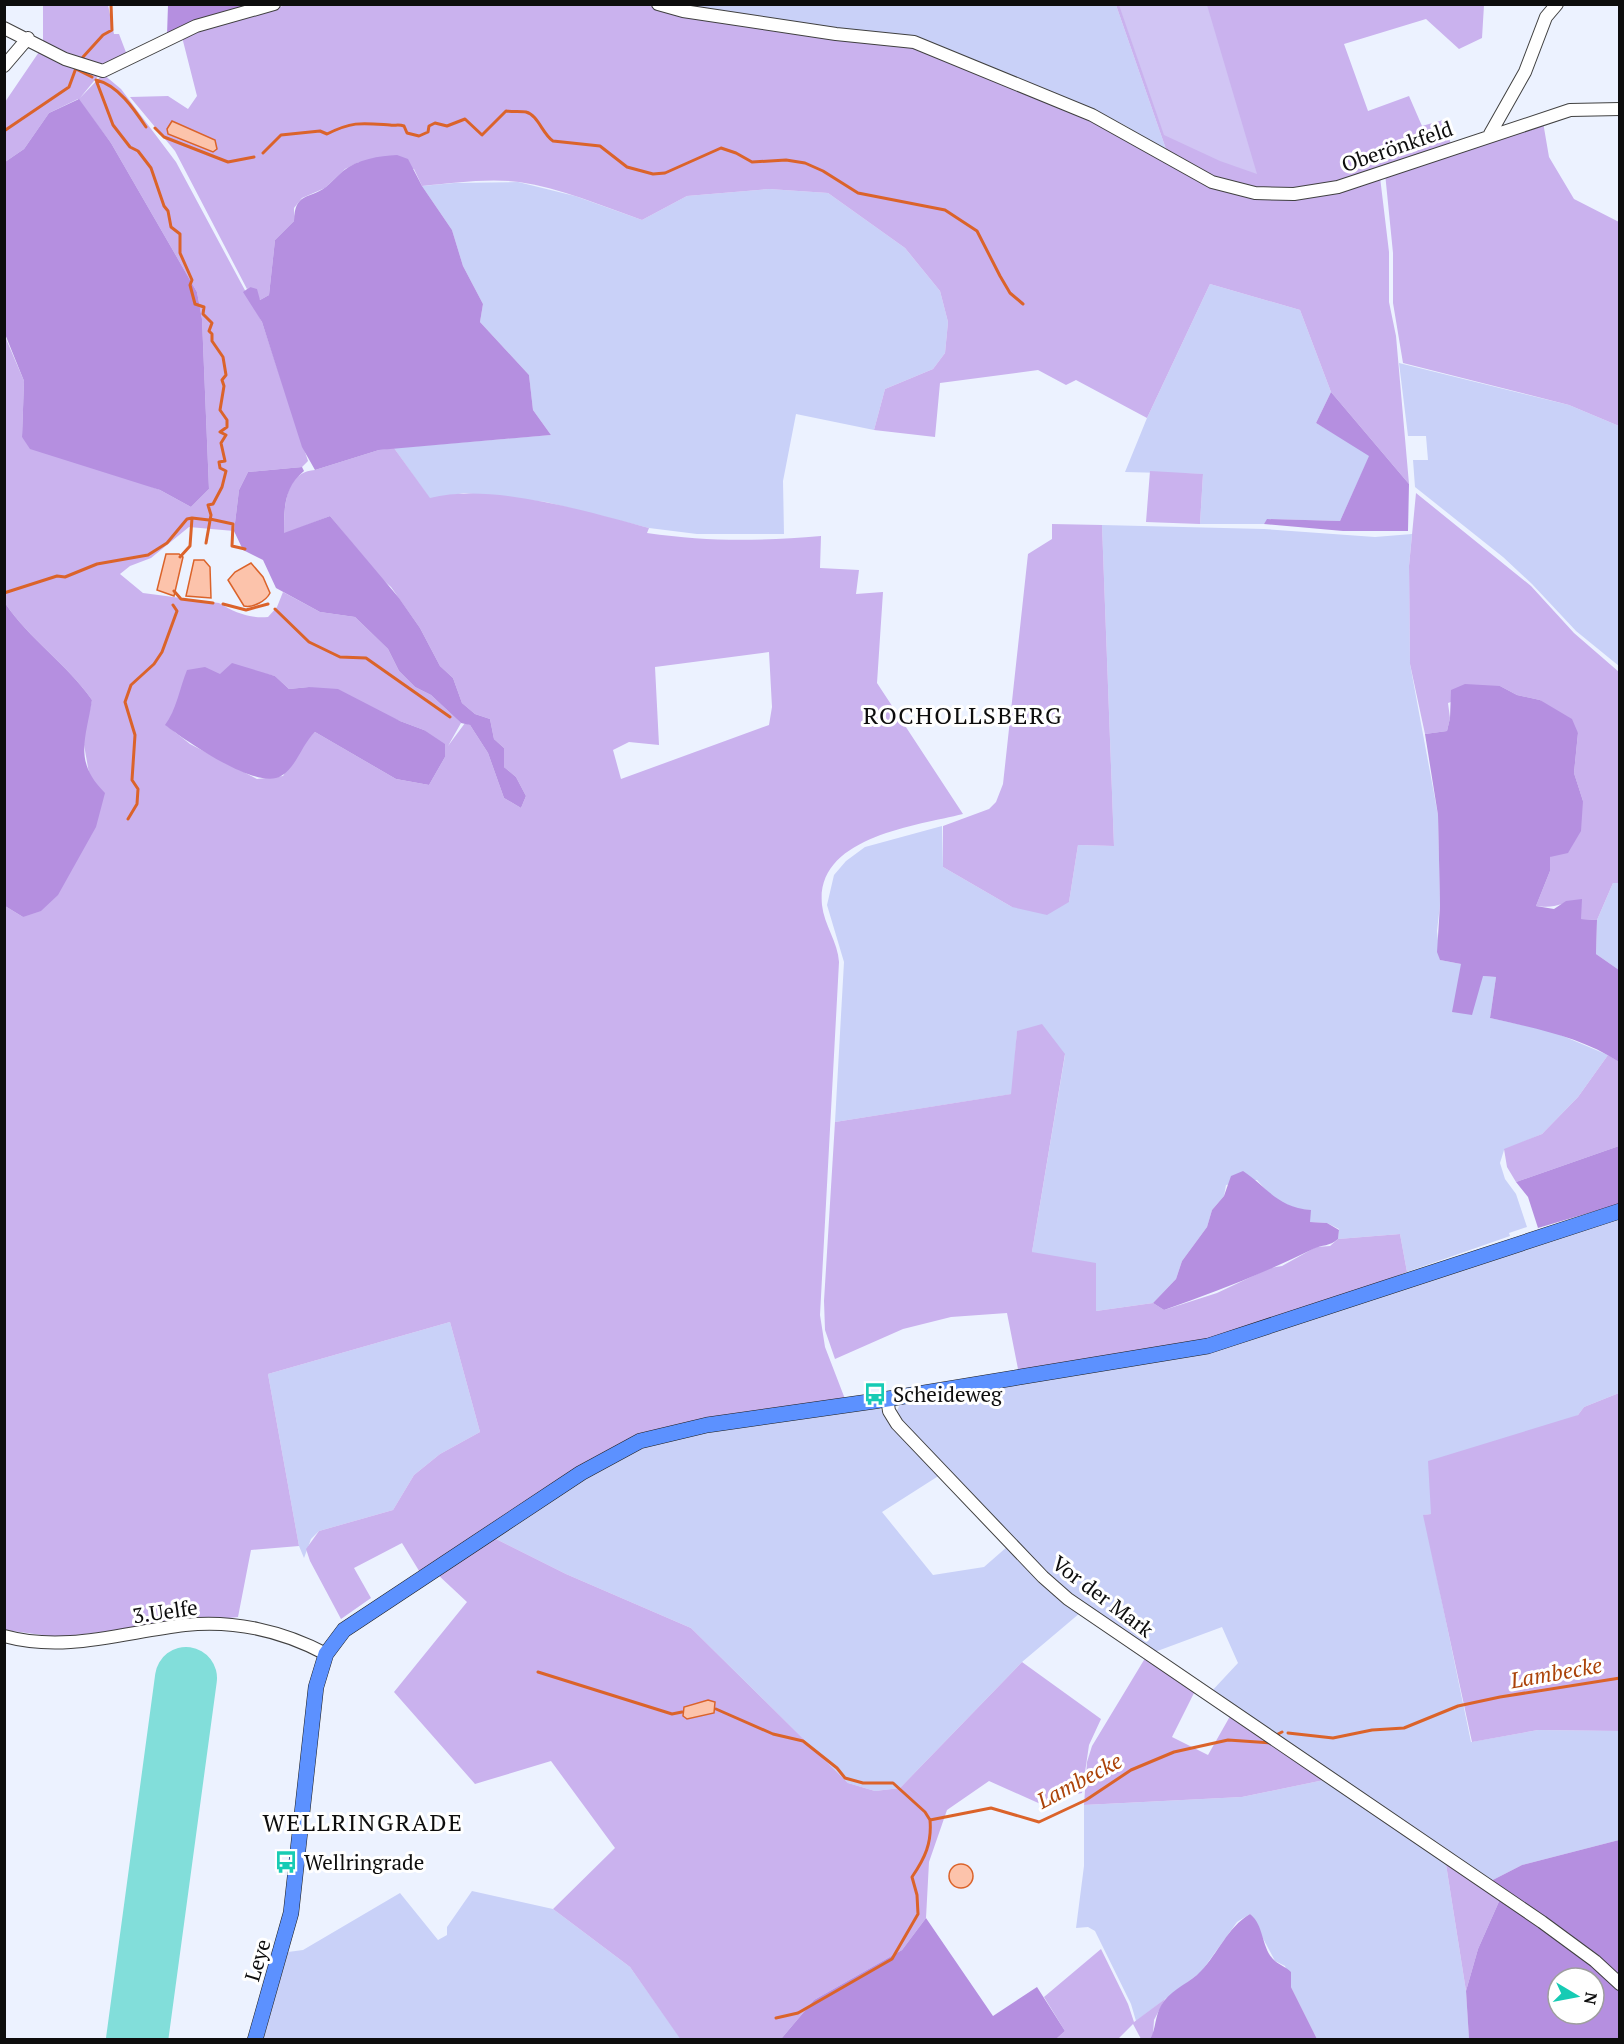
<svg xmlns="http://www.w3.org/2000/svg" width="1624" height="2044" viewBox="0 0 1624 2044" font-family="'PT Serif',serif">
  <style>
    .farmland { fill: #c9d1f8 }
    .green { fill: #cab2ee; fill-rule: evenodd }
    .forest { fill: #b58fe0; fill-rule: evenodd }
    .pitch { fill: #d1c5f4 }
    .water { fill: #fcc3ab; stroke: #db632a; stroke-width: 1.5 }
    .lines { fill: none; stroke-linecap: round; stroke-linejoin: round }
    .stream { stroke: #db632a; stroke-width: 3 }
    .runway { stroke: #82deda; stroke-width: 62 }
    .minor-casing { stroke: #404040; stroke-width: 14 }
    .major-casing { stroke: #1e1e1e; stroke-width: 16 }
    .minor { stroke: #fff; stroke-width: 12 }
    .major { stroke: #5c91ff; stroke-width: 15 }
    .labels { text-anchor: middle; dominant-baseline: central; stroke-width: 6; stroke-linejoin: round; paint-order: stroke }
    .street-label { font-size: 21px; fill: #0d0d0d; stroke: #fff }
    .poi-label { font-size: 21px; fill: #0d0d0d; stroke: #fff; text-anchor: start }
    .water-label { font-size: 22px; font-style: italic; fill: #ab4309; stroke: #fff }
    .quarter-label { font-size: 24px; letter-spacing: 1.5px; fill: #0d0d0d; stroke: #fff }
  </style>
  <rect width="100%" height="100%" fill="#ecf2ff"/>
  <path class="farmland" d="M686 5H1116L1167 152 1126 126 1089 107 924 40 904 35 848 31Z
    M518 182 575 196 642 220 687 196 769 189 828 193 905 248 940 291 948 322 945 353 933 369 885 389 874 430 796 414 783 481 784 534H697L649 528 546 502 464 493 430 499 394 448 551 435 533 410 529 375 480 322 483 304 463 266 452 230 422 186 454 183Z
    M1210 284 1300 310 1331 392 1316 423 1370 455 1340 521 1268 519 1264 524H1200L1203 474 1125 472 1147 418Z
    M1399 363 1569 405 1619 426V666L1576 631 1532 584 1503 557 1415 487 1413 460H1428L1426 436H1408Z
    M1102 525 1264 529 1375 537 1412 534 1409 566 1410 664 1438 815 1440 905 1437 931 1440 960 1461 964 1483 976 1496 977 1490 1018 1551 1031 1608 1055 1578 1097 1542 1134 1504 1150 1500 1163 1505 1179 1516 1194 1527 1227 1509 1233 1510 1236 1407 1272 1400 1234 1338 1239 1339 1229 1327 1223 1309 1222 1310 1210 1297 1209 1274 1199 1257 1180 1226 1185 1224 1196 1212 1210 1207 1227 1182 1261 1176 1279 1153 1303 1096 1311 1032 1252 1065 1055 1017 1032 1012 1094 835 1122 844 962 827 905 834 875 846 861 865 847 942 826 943 867 1012 907 1069 902 1078 845 1114 846Z
    M1613 883H1619V970L1596 954 1597 920Z
    M1619 1214V1393L1584 1407 1578 1415 1431 1514 1424 1515 1471 1742 1538 1730 1619 1731V1840L1522 1865 1487 1883 1210 1693 1238 1663 1222 1627 1152 1653 1053 1582 900 1421 897 1411 901 1401 1168 1359Z
    M450 1322 480 1432 440 1454 414 1475 393 1510 319 1531 311 1539 304 1558 299 1546 268 1374Z
    M876 1404 940 1475 882 1512 933 1575 984 1567 1008 1546 1080 1613 1022 1662 900 1788 875 1791 848 1783 691 1628 566 1574 492 1537 581 1475 665 1437Z
    M1329 1779 1445 1858 1466 1991 1469 2039H1317L1291 1987 1285 1966 1275 1961 1250 1914 1237 1922 1201 1972 1136 2021 1131 2004 1095 1931 1088 1927 1076 1928 1084 1866V1805L1242 1797Z
    M472 1891 553 1909 630 1967 681 2039 263 2040 288 1952 303 1950 400 1893 438 1940 447 1935V1927Z"/>
  <path class="green" d="M43 5H108L114 34H119L127 55C95 76 74 57 43 42Z
    M286 5H645L777 32 908 44 1084 116 1211 186 1242 196 1256 197 1380 177 1389 252V302L1396 336 1409 484 1331 392 1300 310 1210 284 1147 418 1076 380 1066 385 1038 370 940 383 935 437 874 430 885 389 933 369 945 353 948 322 940 291 905 248 828 193 769 189 687 196 642 220C602 206 561 188 519 182 488 178 453 183 422 186L414 169 359 162 345 169 325 188 302 198 294 208V221L275 240 269 295 260 300 250 287 247 289 175 151 130 97 168 96 188 109 197 96 182 37Z
    M1116 5H1484L1482 38 1459 49 1426 19 1344 44 1368 111 1409 96 1422 126 1443 120 1451 144 1383 170 1294 192H1257L1213 181 1167 152Z
    M41 49 98 76 80 98 103 74 121 89 176 162 262 322 308 461 302 467 248 472 239 490 234 531 189 527 151 558 130 566 120 574 143 593 219 603C234 612 250 619 268 617L277 607 283 592 320 612 355 617 388 649 399 671 415 687 431 695 461 723 448 746 465 723 470 725 488 753 504 798 521 808 526 796 516 777 504 767V748L494 739 490 719 475 714 462 703 453 678 440 666 420 628 391 587 380 577 330 516 284 534C284 509 284 472 315 470L379 450 394 448 430 498C492 482 588 512 649 528L647 533C710 542 758 541 821 536L820 568 859 570 856 594 883 592 877 683 963 814C915 826 815 837 822 905 824 925 838 942 839 962L820 1315 825 1347 845 1399 665 1431 421 1574 402 1543 354 1568 371 1598 341 1619 310 1561 306 1549 319 1531 393 1510 414 1475 440 1454 480 1432 450 1322 268 1374 299 1546 251 1550 238 1617 57 1637 5 1630V906L23 917 90 779 83 739 92 700C67 664 29 639 5 603L4 334 24 381 22 437 160 490 191 507 209 489 202 319 197 292 111 143 78 99 49 113 24 149 5 162V102ZM769 652 772 707 769 725 621 779 613 750 629 742 659 745 655 667ZM254 671 275 676 289 689 309 687 424 730 445 757 429 785 396 779 315 732 305 741 283 776 257 779 190 744 166 725 220 675Z
    M1543 122 1549 157 1574 199 1619 222V426L1569 405 1403 363 1393 303V253L1385 173Z
    M1150 471 1203 474 1200 524 1146 522Z
    M1416 493 1531 586 1574 633 1619 672V883H1613L1597 920 1581 919V900C1561 902 1557 909 1536 906L1550 871V857L1583 801 1574 773 1578 733 1540 700 1517 695 1500 686 1448 703 1450 718 1447 731 1425 734 1410 664 1409 566Z
    M1052 524 1102 525 1114 846 1078 845 1069 902 1047 915 1012 907 943 867V826L989 809 996 802 1003 784 1028 554 1052 539Z
    M1042 1024 1065 1054 1032 1252 1096 1263V1311L1153 1303 1164 1310 1217 1293 1270 1268 1282 1266 1316 1247 1330 1246 1338 1239 1400 1234 1407 1272 1329 1302 1207 1341 1019 1374 1007 1313 951 1317 903 1329 835 1359 825 1330 824 1301 835 1122 1011 1094 1017 1031Z
    M1608 1055 1619 1062V1146L1516 1182 1507 1167 1504 1149 1542 1134 1578 1097Z
    M1619 1393V1731L1538 1730 1472 1742 1423 1515 1431 1514 1428 1461 1578 1415 1584 1407Z
    M492 1537 566 1574 691 1628 848 1783 875 1791 900 1788 1022 1662 1101 1719 1089 1745 1082 1793 1054 1799 1045 1806 989 1781 947 1810 929 1862 926 1918 902 1950 814 2000 781 2039 681 2040 630 1967 553 1909 615 1848 551 1761 475 1784 394 1692 467 1602 436 1573Z
    M1147 1655 1196 1689 1172 1737 1208 1755 1233 1711 1329 1779 1242 1797 1084 1805 1087 1762 1092 1746Z
    M1445 1858 1501 1897 1478 1949 1466 1991Z
    M1101 1949 1128 2004 1134 2022 1165 1999 1154 2020 1153 2034 1150 2039H1141L1133 2024 1118 2039 1055 2040 1065 2031 1044 1997Z"/>
  <path class="forest" d="M168 5H253L167 35Z
    M79 99 111 143 197 292 202 319 209 489 191 507 160 490 30 449 22 437 24 381 5 334V162L24 149 49 113Z
    M397 155 408 159 422 186 452 230 463 266 483 304 480 322 529 375 533 410 551 435 379 450 315 470 302 447 262 322 243 292 250 287 257 289 260 300 269 295 275 240 294 221C295 192 308 200 326 187 332 182 337 176 343 171 358 159 379 156 397 155Z
    M1331 392 1409 484 1408 531H1343L1264 524 1267 519 1340 521 1369 456 1316 423Z
    M302 467 304 471C284 487 284 508 284 533L330 516 399 598 420 628 440 666 453 678 462 703 475 714 490 719 494 739 504 748V767L516 777 526 796 521 808 504 798 488 753 470 725 461 723 431 695 415 687 399 671 388 649 355 617 320 612 276 588 263 560 243 550 234 531 239 490 248 472Z
    M5 603C29 639 67 664 92 700 86 739 73 761 105 793L96 827 58 895 41 911 23 917 5 906Z
    M232 663 275 676 289 689 309 687 338 689 400 721 424 730 445 744V757L429 785 396 779 315 732C302 744 296 768 281 776 257 791 185 740 165 725 176 711 180 687 187 670L205 667 220 674Z
    M1465 684 1500 686 1517 695 1540 700 1572 719 1578 733 1574 773 1583 801 1581 831 1568 853 1550 857V871L1536 906 1554 909 1566 901 1582 899 1581 919 1597 920 1596 954 1619 970V1062C1582 1037 1534 1028 1490 1018L1496 977 1483 976 1472 1015 1452 1012 1461 964 1440 960 1437 952 1440 905 1438 815 1425 734 1447 731 1450 718 1451 690Z
    M1619 1146V1204L1538 1228 1528 1197 1516 1182Z
    M1243 1171C1268 1188 1277 1207 1311 1210L1310 1222 1327 1223 1339 1230 1338 1239C1329 1247 1323 1244 1313 1249 1264 1273 1216 1292 1164 1310L1153 1303 1176 1279 1182 1261 1207 1227 1212 1210 1224 1196 1231 1176Z
    M1619 1840V2039H1469L1466 1991 1478 1949 1501 1897 1485 1884 1522 1865ZM1558 1978H1594V2014H1558Z
    M1250 1914C1265 1926 1261 1949 1275 1961 1280 1965 1286 1967 1291 1972V1987L1317 2039H1150C1157 2028 1154 2014 1164 2001 1174 1988 1191 1982 1201 1971 1219 1952 1227 1928 1250 1914Z
    M926 1918 993 2016 1037 1987 1065 2031 1055 2040 781 2039 814 2000 902 1950Z"/>
  <path class="pitch" d="M1119 5H1207L1257 174 1220 161 1164 135Z"/>
  <path class="water" d="M172 121 215 140 217 149 213 152 168 134 167 129Z
    M166 554H179L183 557 174 596 157 590Z
    M194 560H204L210 567 211 598 186 596Z
    M251 563 263 577 270 593C266 601 253 608 244 606L228 580 235 572Z
    M708 1700 715 1702 714 1713 687 1719 683 1716 684 1707Z
    M949 1876a12 12 0 1 1 24 0a12 12 0 1 1-24 0Z"/>
  <g class="lines">
    <path class="stream" d="M83 57 103 35 112 30 111 4
      M76 69 92 77
      M96 80 113 125 130 147 138 151 151 168 164 206 168 211 171 227 180 234V253L192 280 190 285 195 304 204 307 203 314 212 323 209 331 212 334V341L223 357 226 375 222 380 224 386 220 410 227 420V427L220 432 226 435 221 443 225 461 219 462 220 468 226 471 222 487 213 504 208 505 211 515 206 543
      M96 80C118 85 134 109 146 127
      M155 128 164 137 228 162 254 157
      M4 131 69 87 76 68
      M263 153 281 135 320 131 327 134C353 121 362 123 390 125 395 126 398 124 404 126L407 133 419 136 428 132 429 126 435 123 447 126 465 119 482 135 506 111C513 112 521 111 526 112 538 115 543 135 553 141L600 146 627 167 653 174 665 173 721 148 736 153 752 162 786 160 805 163 823 171 858 193 945 210 977 231 1000 276 1010 293 1023 304
      M210 519 233 524 232 546 245 549
      M180 557 190 546 192 518 209 520
      M174 591 181 599 213 603
      M4 593 57 576 65 577 97 564 148 555 167 543 187 519 192 518
      M223 604 246 610 268 604
      M275 609 309 642 340 657 366 658 450 717
      M128 819 137 804 138 789 132 780 135 735 125 702 131 685 154 664 162 652 177 611 173 605
      M538 1672 672 1714 682 1712
      M716 1709 773 1734 803 1741 837 1768 845 1778 863 1783H893L925 1812 930 1820
      M1288 1733 1333 1738 1372 1730 1404 1728 1458 1706 1500 1697 1620 1678
      M1278 1734 1282 1732
      M776 2018 798 2013 892 1959 918 1914 917 1895 912 1877C925 1858 932 1843 930 1820L991 1808 1039 1822 1086 1800 1131 1770 1174 1752 1228 1740 1272 1743"/>
    <path class="runway" d="M137 2040 186 1678"/>
    <g class="minor-casing">
      <path id="minor" d="M658 4 683 11 836 34 914 42 1092 115 1212 182 1255 193 1294 194 1338 187 1570 110 1620 109
        M4 28 65 59 103 71 196 26 274 4
        M4 66 28 38
        M1490 134 1525 72 1546 17 1557 4
        M887 1398 889 1411 897 1424 1043 1577 1068 1599 1542 1922 1595 1961 1620 1984
        M4 1636C66 1653 124 1632 185 1625 234 1620 283 1631 326 1654"/>
    </g>
    <g class="major-casing">
      <path id="major" d="M255 2040 291 1913 316 1687 326 1654 344 1630 581 1473 640 1441 707 1425 875 1401 1208 1346 1620 1211"/>
    </g>
    <use href="#minor" class="minor"/>
    <use href="#major" class="major"/>
  </g>
  <defs>
    <g id="bus-bare" transform="scale(1.8)"><path d="M-5-6H5V4H4V6H2V4H-2V6H-4V4H-5ZM-3.5-4V0h7V-4ZM-3.5 1.2v1.5H-2V1.2ZM2 1.2v1.5H3.5V1.2Z" fill="#17cbb4" stroke="#fff" stroke-width="2.5" paint-order="stroke"/></g>
  </defs>
  <g fill-rule="evenodd">
    <use href="#bus-bare" x="875" y="1394"/>
    <use href="#bus-bare" x="286" y="1862"/>
  </g>
  <g class="labels">
    <g class="street-label">
      <text transform="translate(1397 146) rotate(-19)">Oberönkfeld</text>
      <text transform="translate(1103 1596) rotate(37)">Vor der Mark</text>
      <text transform="translate(165 1611) rotate(-8)">3.Uelfe</text>
      <text transform="translate(257 1960) rotate(-73)">Leye</text>
    </g>
    <g class="poi-label">
      <text x="893" y="1394">Scheideweg</text>
      <text x="304" y="1862">Wellringrade</text>
    </g>
    <g class="water-label">
      <text transform="translate(1556 1672) rotate(-10)">Lambecke</text>
      <text transform="translate(1079 1780) rotate(-28)">Lambecke</text>
    </g>
    <g class="quarter-label">
      <text x="963" y="715">ROCHOLLSBERG</text>
      <text x="363" y="1822">WELLRINGRADE</text>
    </g>
  </g>
  <rect width="1624" height="2044" fill="none" stroke="#0d0d0d" stroke-width="12"/>
  <g transform="translate(1576 1996) rotate(100)"><circle r="28" fill="#ffffff" stroke="#9e9e9e" stroke-width="1.5"/>
  <path d="M0-4.5L10 22L0 15L-10 22Z" fill="#17cbb4"/>
  <text y="-9" font-size="16" font-weight="bold" text-anchor="middle" fill="#0d0d0d">N</text>
  </g>
</svg>
